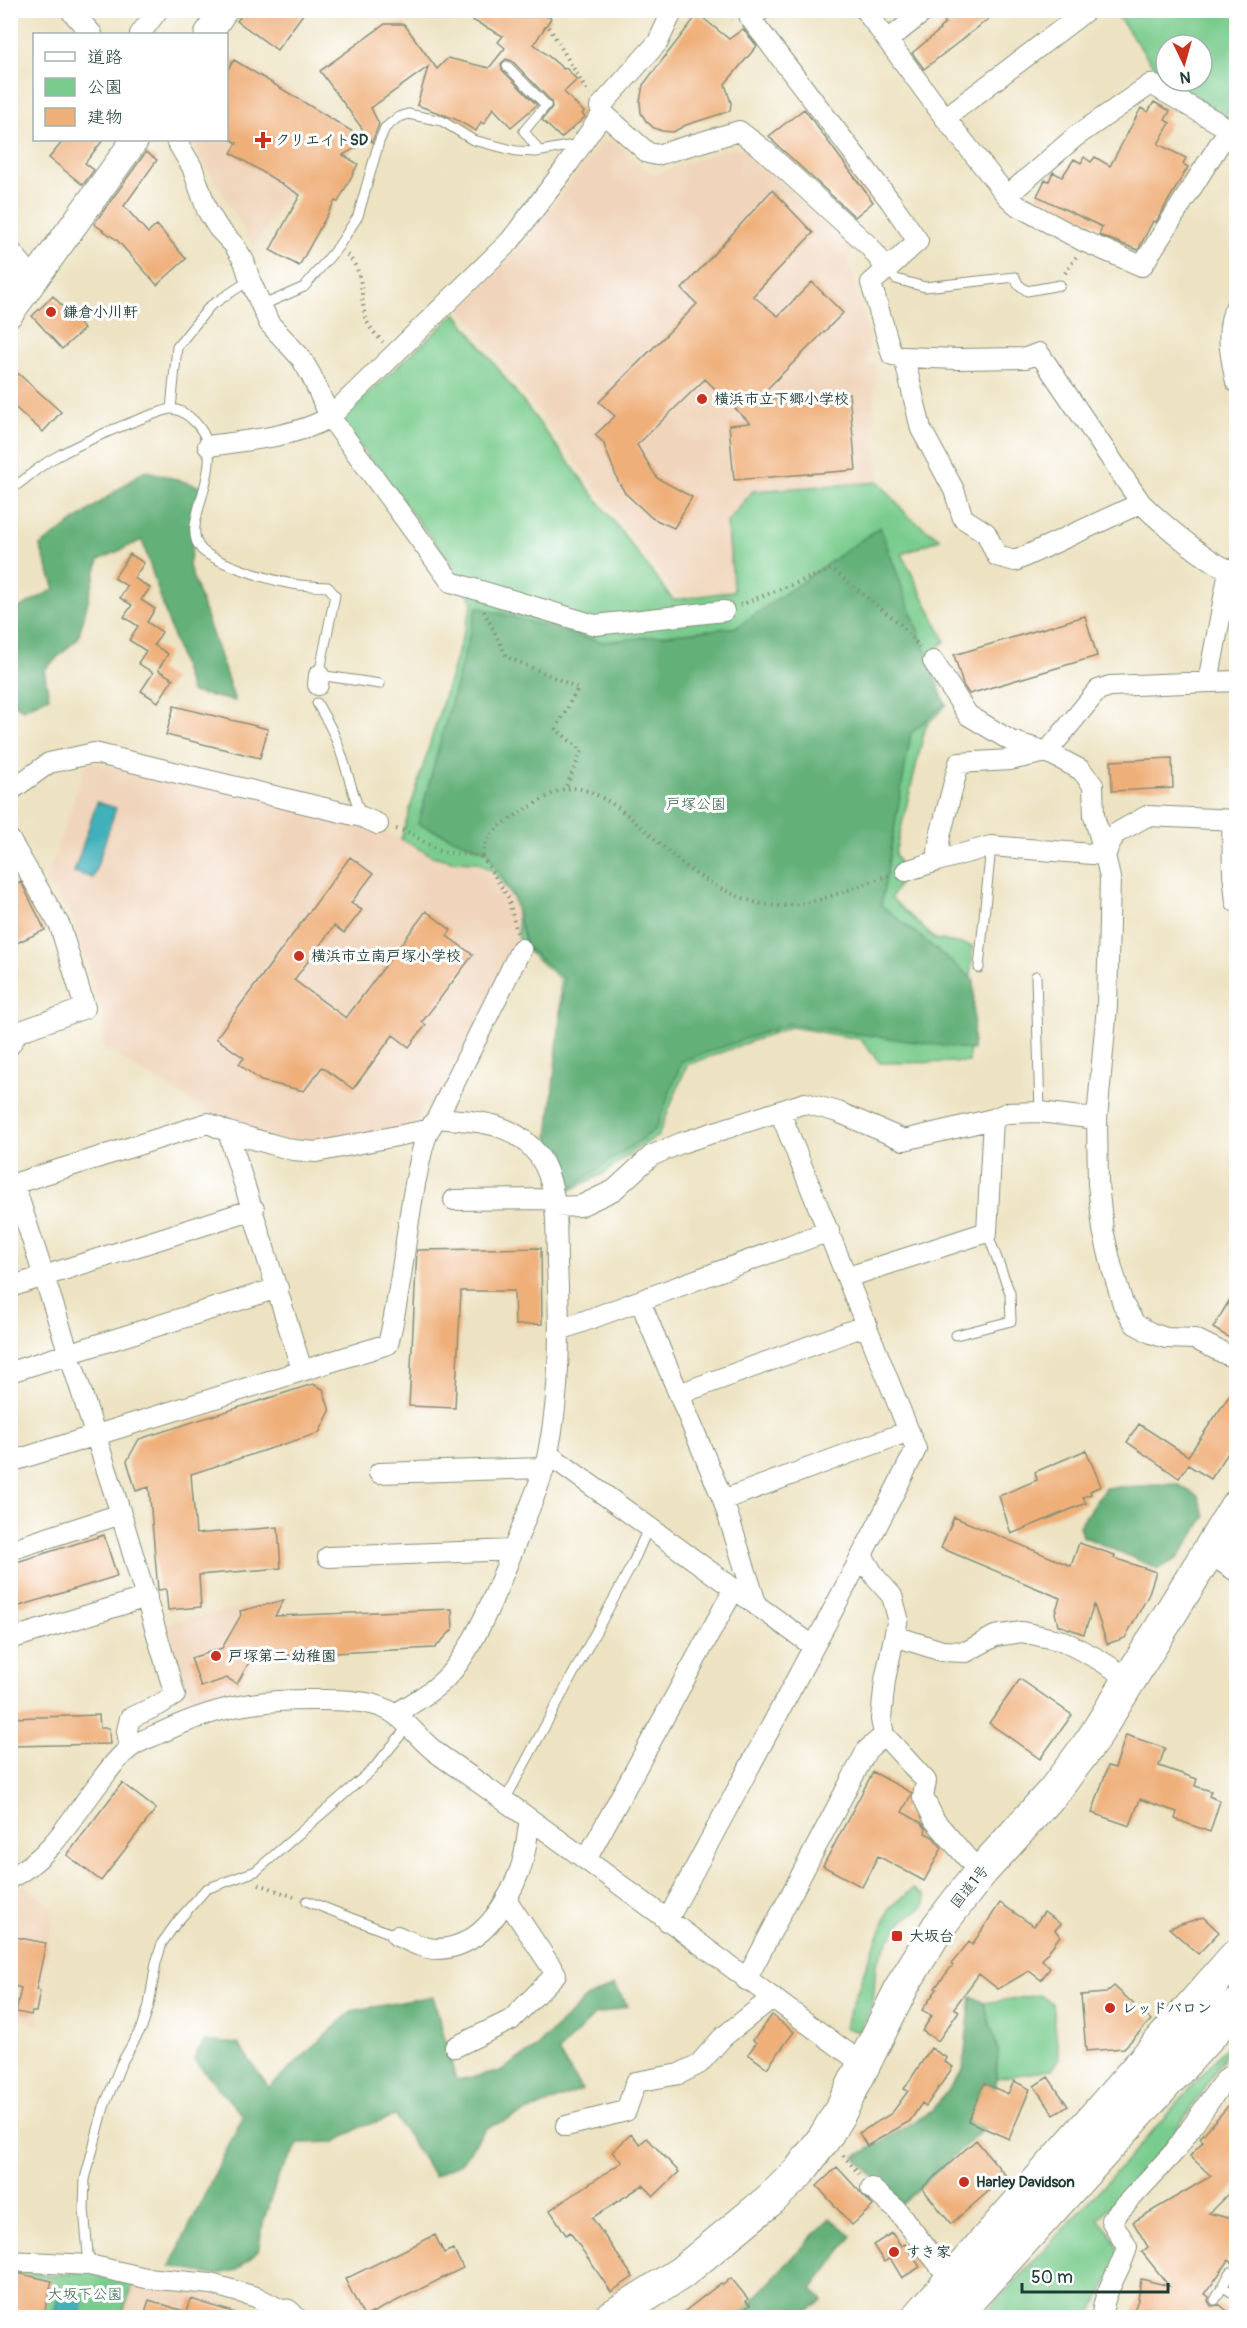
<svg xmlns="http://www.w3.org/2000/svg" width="1247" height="2328" viewBox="0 0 1247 2328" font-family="Pangolin,'Klee One',sans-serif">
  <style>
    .built { fill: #f0d5bc }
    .green { fill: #7acc8e; stroke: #4c8461; stroke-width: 1.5 }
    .forest { fill: #63b079; stroke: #417656; stroke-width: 1.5 }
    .water { fill: #40b0ba; stroke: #307677; stroke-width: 1.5 }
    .building { fill: #efaf79 }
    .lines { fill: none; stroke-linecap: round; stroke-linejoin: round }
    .lane-casing { stroke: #86907a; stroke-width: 11 }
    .street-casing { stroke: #86907a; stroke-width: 22 }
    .secondary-casing { stroke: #86907a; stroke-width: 29 }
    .highway-casing { stroke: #86907a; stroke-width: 35 }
    .path { stroke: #86907a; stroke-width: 4; stroke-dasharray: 1.5 4.5; stroke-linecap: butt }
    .lane { stroke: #fff; stroke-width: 9 }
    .street { stroke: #fff; stroke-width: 20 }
    .secondary { stroke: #fff; stroke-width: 27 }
    .highway { stroke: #fff; stroke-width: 33 }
    .poi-dot { fill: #c8321e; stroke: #fff; stroke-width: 2 }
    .labels { text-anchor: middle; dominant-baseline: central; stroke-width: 6; stroke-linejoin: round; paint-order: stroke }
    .poi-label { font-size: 15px; font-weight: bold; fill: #1f3d34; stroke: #fff; text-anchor: start }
    .park-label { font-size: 15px; fill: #36614a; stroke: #fff }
    .street-label { font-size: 15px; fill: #1f3d34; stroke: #fff }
  </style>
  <rect width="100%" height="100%" fill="#fff"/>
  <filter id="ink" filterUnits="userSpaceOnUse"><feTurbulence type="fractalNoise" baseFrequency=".0167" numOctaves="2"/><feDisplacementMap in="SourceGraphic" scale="12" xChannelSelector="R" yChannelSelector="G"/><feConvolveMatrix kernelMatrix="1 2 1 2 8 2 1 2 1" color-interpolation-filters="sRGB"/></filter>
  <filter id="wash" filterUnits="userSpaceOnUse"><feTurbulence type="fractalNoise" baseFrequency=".008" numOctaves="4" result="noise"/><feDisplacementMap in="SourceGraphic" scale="24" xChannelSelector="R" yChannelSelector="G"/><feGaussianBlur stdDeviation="1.35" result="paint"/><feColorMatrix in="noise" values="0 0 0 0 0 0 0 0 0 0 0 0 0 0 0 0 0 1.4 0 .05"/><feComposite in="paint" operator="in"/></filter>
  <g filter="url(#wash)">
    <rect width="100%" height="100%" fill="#ede2c1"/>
    <path class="built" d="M227 53 334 116 254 247 191 140H226Z
      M613 141 653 175 733 147 743 149 854 249 848 256 869 340 867 364 876 365 873 433 879 482 753 491 727 522 734 591 676 595 461 308 522 246 602 142Z
      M94 763 350 820 401 839 432 856 452 861 478 862 493 871 516 902 519 944 433 1109 425 1105 412 1127 307 1148 255 1133 216 1116 103 1048V1016L74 919 46 882 86 764Z
      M10 851 54 930 11 951H10Z
      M289 1596 238 1687 193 1705 165 1624Z
      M23 1885 53 1908 38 2024 11 2018 10 1892Z
      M133 2285 145 2288 176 2289 208 2295 273 2317 121 2318Z"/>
    <path class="green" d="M1114 11H1236V101L1226 116 1169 81H1202V45H1166V79L1160 75Z
      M456 313 673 600 734 591 727 522 753 491 879 482 908 516 940 539 902 554 945 641 918 665 947 705 926 725 895 853 904 875 891 898 935 939 972 946 969 1062 880 1063 860 1039 790 1027 687 1065 658 1136 636 1149 606 1172 571 1190 561 1188 546 1154 561 1097 560 979 519 944 516 902 493 871 477 862 452 861 432 856 401 839 473 602 454 567 339 420Z
      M913 1889 925 1896V1905L903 1921 891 1937 876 1964 873 2004 859 2032 844 2027 866 1966 890 1908Z
      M1039 1995 1052 2003 1059 2058 1051 2070 996 2078 998 2051 984 2003Z
      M1236 2036V2040L1169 2141 1098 2219C1105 2227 1114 2236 1117 2247 1122 2266 1095 2296 1092 2317L981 2318 1128 2159Z
      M11 2267 51 2276 90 2270 133 2285 121 2317 11 2318Z"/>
    <path class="forest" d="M145 470 202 487 189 566 235 701 191 692 142 540 99 560 78 638 44 670 49 697 23 709 11 702V612L55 589 40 546Z
      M880 527 945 704 911 733 881 905 974 980 973 1050 788 1024 682 1061 656 1129 567 1191 547 1149 564 978 526 947 512 892 486 851 418 824 477 607 602 642 737 627Z
      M1176 1484 1198 1496 1205 1517 1178 1558 1159 1569 1082 1536 1079 1526 1105 1488Z
      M614 1985 628 2006 595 2015 558 2052 582 2090 486 2128 461 2163 434 2176 395 2116 360 2127 336 2142 299 2143 279 2174 264 2219 258 2251 237 2270 213 2275 170 2266 243 2116 194 2060 204 2041 238 2044 269 2088 352 2011 433 1996 456 2080 499 2072 535 2049 586 1998Z
      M971 1996 984 2003 998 2051 992 2121 900 2206 855 2157 931 2112 963 2070Z
      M830 2218 852 2236 812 2289 823 2301 798 2317 736 2318Z"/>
    <path class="water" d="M97 802 116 808 93 878 74 872Z
      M59 2294 84 2300 80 2317H53Z"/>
    <g id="blocks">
      <path class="building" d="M245 10H306L277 50 237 21Z
        M453 10H549L546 16 551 18 534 44 564 69 566 68 577 80 564 92 584 112 582 114 585 117 561 138 542 120 552 107 551 101 512 61 506 59 501 64 502 70 537 105 511 127 493 108 484 124 481 122 476 131 455 119 417 105 428 67 371 108 379 124 372 142 320 71 385 24H404L437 69 448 58 489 68 505 48 498 42 503 36Z
        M959 10H1000L924 69 912 53 940 30 939 29 945 23 944 22Z
        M698 14 729 39 743 29 757 46 725 84 731 103 730 111 686 125 673 132 662 131 654 128 646 121 641 113 640 101 643 85Z
        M234 60 368 141 343 155 358 164 338 202 335 201 299 266 270 250 300 195 231 153 237 143 226 136V72Z
        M1154 102 1170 111 1165 120 1170 123 1158 144 1186 158 1183 164 1188 167 1156 222 1153 221 1138 250 1099 235 1102 227 1037 196 1045 180 1049 181 1053 172 1062 177 1074 159 1081 163 1084 157 1091 162 1095 157 1110 166 1141 108 1148 112Z
        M804 109 873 202 855 217 775 143 769 136Z
        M64 140H103L85 163 94 170 83 185 49 158Z
        M146 152 157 160 124 206 148 233 157 225 186 259 157 285 117 240 94 224Z
        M772 190 813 233 753 296 778 316 812 282 843 313 755 401 849 393 856 470 734 480 729 425 750 423 705 379 637 445 657 478 692 497 674 528 652 518 625 493 618 481 603 442 595 435 615 416 599 402 697 304 682 289Z
        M53 296 84 329 62 349 32 316Z
        M10 366 61 412 43 432 10 403Z
        M130 554 144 563 134 578 150 588 141 600 155 609 147 622 162 632 154 645 168 654 158 670 173 679 158 702 141 691 153 673 138 663 146 651 129 640 138 626 124 617 132 605 120 598 127 586 114 578Z
        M1085 616 1097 656 969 694 963 685 954 655Z
        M174 706 268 729 260 758 166 735Z
        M1172 758 1173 788 1112 791 1111 761Z
        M350 857 373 874 351 903 362 910 344 933 334 926 294 980 346 1018 426 911 451 930 447 936 473 955 422 1022 426 1025 409 1047 393 1035 353 1089 322 1067 304 1091 261 1081 239 1064 244 1058 216 1038Z
        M21 882 45 930 10 946V887Z
        M541 1248 542 1324 515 1325 514 1291H461L455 1408 409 1406 417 1250Z
        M1236 1289V1342L1213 1328Z
        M313 1384 323 1389 330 1411 319 1433 191 1474 196 1534 278 1527 281 1568 199 1575 201 1607 168 1610 166 1589 158 1590 149 1487 136 1491 127 1461 139 1439Z
        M1236 1386V1441L1211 1479 1188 1465 1179 1478 1127 1442 1139 1424 1188 1456Z
        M1086 1450 1101 1486 1090 1491 1091 1494 1083 1497 1086 1503 1011 1534 999 1496 1037 1480 1035 1472Z
        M954 1517 1071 1566 1079 1543 1115 1555 1114 1558 1156 1572 1148 1596 1125 1638 1107 1644 1094 1605 1084 1634 1058 1625 1055 1613 1060 1598 941 1548Z
        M104 1535 117 1576 10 1609V1564Z
        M284 1600 275 1616 452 1609 453 1629 435 1648 252 1657 237 1684 227 1678 201 1687 191 1658 222 1648 241 1615 240 1611Z
        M1020 1679 1072 1715 1040 1759 989 1723Z
        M99 1715 100 1728H109L110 1744 10 1746V1718Z
        M1126 1735 1165 1748 1159 1766 1197 1779 1195 1786 1211 1791 1209 1796 1220 1801 1210 1832 1175 1819 1177 1812 1140 1799 1130 1826 1092 1813 1108 1766 1115 1768Z
        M873 1772 912 1793 902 1812 922 1823 926 1829 925 1833 933 1837 942 1848 924 1881 878 1856 862 1887 823 1866Z
        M122 1783 156 1809 101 1881 67 1855Z
        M1000 1903 1034 1926 1044 1912 1061 1924 1055 1930 1060 1936 1042 1960 1050 1968 1041 1980 1029 1971 998 1989 979 1974 954 2008 959 2011 938 2041 922 2031 932 2016 922 2010 937 1989 935 1988 953 1965 952 1963 969 1942 972 1945Z
        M1203 1917 1219 1932 1198 1954 1169 1928Z
        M10 1936 46 1943 36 1990 40 1991 36 2012H32L31 2015 16 2012 21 1988 10 1985Z
        M1114 1986 1151 2020 1124 2048 1086 2051 1081 1995 1106 1993Z
        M772 2015 794 2032 767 2068 748 2054 756 2043 753 2040Z
        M931 2048 947 2058 945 2062 953 2067 926 2106 922 2103 910 2121 867 2146 859 2133 892 2113 908 2091 904 2089Z
        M1048 2077 1068 2106 1054 2115 1034 2086Z
        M1014 2081 1030 2089 1009 2139 968 2121 984 2083 1008 2094Z
        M1236 2097V2186L1209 2213 1236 2220V2266L1229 2260 1205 2294 1209 2297 1208 2301 1211 2306 1220 2305 1236 2318H1131L1138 2300 1141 2279 1169 2286 1142 2252 1148 2247 1133 2222 1211 2176 1190 2156 1203 2141 1200 2138Z
        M631 2134 640 2144 647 2138 679 2172 654 2196 643 2185 592 2218 633 2277 611 2292 570 2232 566 2235 550 2210 622 2162 612 2152Z
        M976 2140 1006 2176 951 2224 922 2188Z
        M837 2167 873 2206 852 2225 817 2186Z
        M892 2233 901 2246 905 2244 920 2267 902 2278 890 2258 884 2262 873 2245Z
        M435 2235 444 2253 453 2249 463 2268 364 2317 345 2279Z
        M10 2273 22 2274 52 2281 43 2318H10Z
        M731 2278 748 2299 746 2301 750 2305 734 2318H676L721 2283 723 2285Z
        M191 2299 239 2314V2318H143L149 2300 187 2312Z"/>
    </g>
  </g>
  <g filter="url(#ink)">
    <use href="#blocks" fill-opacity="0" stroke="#86907a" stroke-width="1.5"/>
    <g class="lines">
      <g class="lane-casing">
        <path id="lane" d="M507 66 546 105 524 131 539 151
          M887 269 896 279 925 287 1015 277 1018 284 1027 291 1060 285
          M261 306 304 287 338 247 358 216 379 142 385 128 397 118 408 114 442 121 473 140 516 151 536 152 579 144
          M171 409 177 347 210 306 250 280
          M10 490C25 480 39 466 54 458 86 440 120 426 154 414 159 413 167 409 171 409 180 409 189 416 195 422 235 464 175 523 202 550 216 563 268 579 287 583 300 586 314 586 328 587L335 595 319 675 380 684
          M317 703C323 714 330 725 335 737 346 763 351 791 362 817
          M979 968 991 846
          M1036 976 1040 1112
          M956 1335 1011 1321 1010 1293 987 1232
          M505 1800 632 1565 649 1526
          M307 1901 397 1936
          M89 2265 84 2209 85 2179 104 2107 121 2064 143 2025 149 2005 156 1963 162 1943 177 1922 206 1889 256 1871 373 1769 409 1725
          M1223 2287 1236 2295
          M1215 2300 1231 2272"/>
      </g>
      <g class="street-casing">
        <path id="street" d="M865 10 945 118 1007 196 1075 137 1151 84 1236 133
          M71 11 92 34
          M140 34 158 10
          M888 40 926 10
          M603 113 648 153 657 155 739 131 764 150 869 246 887 269 918 241 891 202 750 18 761 10
          M945 118 1087 10
          M176 140 192 167 207 210 218 228 234 245 244 261 250 280 269 323 301 358 311 375 330 417 451 582 595 625 724 611
          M1007 196 1018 206 1083 241 1142 266 1229 129
          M10 250 35 280
          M887 269 871 283 892 355 904 357 958 359 1026 358 1039 353 1141 503C1157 519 1216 571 1236 571
          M1236 306C1224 329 1231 358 1236 382
          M904 357 921 429 954 490 963 518 986 533 997 556 1015 561 1141 503
          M208 446C245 441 299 436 330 417L510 241 564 170 603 113 600 107 658 42 673 10
          M933 661 968 715 1011 741 1047 752 1081 770 1093 785 1094 816 1105 855 991 846 937 861 940 836 959 763 1010 760 1047 752 1098 690 1110 686 1236 681
          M1208 682 1229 571
          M318 685 319 675
          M10 791 49 763 94 753 362 817 378 824
          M1232 820 1233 873 1236 902
          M1236 820 1147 816 1115 834 1105 855 1110 878 1107 1006 1097 1119 1098 1184 1103 1230 1112 1268 1123 1304 1135 1324 1151 1333 1166 1338 1195 1339 1236 1359
          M10 840 60 926 85 1008 18 1032 10 1045
          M906 871 937 861
          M228 1132 302 1370
          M14 1184 121 1514 175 1695 159 1705 130 1718 127 1731 130 1748
          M10 1185 208 1123 228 1132 293 1150 316 1152 427 1130
          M454 1200 553 1199
          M555 1207 580 1206 614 1190 651 1156 681 1143 805 1103 838 1112 904 1140 993 1119 1007 1113 1040 1112 1097 1119
          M848 1277 987 1232 993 1119
          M10 1287 254 1209
          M640 1301 723 1500 757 1606
          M560 1330 829 1231
          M10 1372 278 1288
          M679 1394 867 1325
          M548 1454 813 1646
          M10 1462 388 1344C402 1290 405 1233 416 1179 421 1157 423 1135 437 1118L521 949
          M379 1473 543 1468
          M723 1500 909 1431
          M10 1550 121 1514
          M328 1557 513 1550
          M863 1557 876 1578 892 1596 898 1618 885 1680 881 1719 884 1735 926 1781 923 1797 935 1821 980 1873
          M895 1636 942 1651 966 1652 995 1636 1022 1632 1063 1641 1096 1658 1130 1679
          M10 1639 147 1597
          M397 1713C413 1703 431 1693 445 1679 478 1646 503 1573 521 1530 530 1505 543 1479 548 1453 561 1390 560 1326 557 1263 556 1229 559 1185 539 1156 512 1120 477 1122 437 1118
          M586 1860 734 1589
          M10 1878C51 1858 75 1813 102 1779 110 1768 119 1756 130 1748 137 1742 149 1738 158 1734 215 1707 256 1699 319 1700 336 1700 355 1700 371 1704 405 1711 414 1738 441 1756 584 1855 722 1962 863 2064
          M667 1921C750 1764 837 1608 916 1449L780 1112
          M397 1936C409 1941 423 1949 437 1949 481 1948 506 1906 520 1870 526 1854 527 1835 530 1819
          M746 1980 867 1750 884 1735
          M455 2047 511 2020 556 1974 506 1899
          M566 2126 626 2111 636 2082 679 2074 699 2064 723 2037 772 1998
          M871 2188 896 2209 950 2279
          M10 2261 89 2265 146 2278 211 2284 256 2297 287 2313
          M1102 2318C1102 2292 1121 2271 1127 2247L1111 2220 1175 2151 1220 2086 1228 2077 1236 2079"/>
      </g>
      <g class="secondary-casing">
        <path id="secondary" d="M208 34 224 10
          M10 313 135 140
          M1210 1550 1236 1567
          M287 2313 292 2318"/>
      </g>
      <g class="highway-casing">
        <path id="highway" d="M610 2318 681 2273 771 2199 799 2172 825 2137 841 2110 904 1983 938 1927 980 1873 1054 1791 1093 1739 1236 1507
          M918 2318 1236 1956
          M952 2318 1236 2006"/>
      </g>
      <path class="path" d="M725 10 732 20
        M549 27 588 93
        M347 255C366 272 359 297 366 319 369 328 377 336 383 342
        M1065 273 1076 257
        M740 605 832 569 900 624 920 647
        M484 611 507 657 578 688 556 729 582 751 565 789
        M396 829 408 832 441 852 482 856
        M482 856C484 850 485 843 488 838 495 828 521 811 532 806 542 800 554 791 565 789 602 780 658 845 685 866 706 882 732 896 758 903 801 914 849 888 890 875
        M482 856 508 897 517 933
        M259 1884 294 1897
        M843 2155 859 2174"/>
      <use href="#lane" class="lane"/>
      <use href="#street" class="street"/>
      <use href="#secondary" class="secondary"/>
      <use href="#highway" class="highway"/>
    </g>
  </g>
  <g class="poi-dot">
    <path d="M260 131h6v6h6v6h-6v6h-6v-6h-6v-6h6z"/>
    <circle cx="51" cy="312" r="6"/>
    <circle cx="702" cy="399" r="6"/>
    <circle cx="299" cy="956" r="6"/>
    <circle cx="216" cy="1656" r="6"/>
    <rect x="891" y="1930" width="12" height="12" rx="3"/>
    <circle cx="1110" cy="2008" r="6"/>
    <circle cx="964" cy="2182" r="6"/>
    <circle cx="894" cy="2252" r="6"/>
  </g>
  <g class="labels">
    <g class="poi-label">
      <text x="275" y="140">クリエイトSD</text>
      <text x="63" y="312">鎌倉小川軒</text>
      <text x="714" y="399">横浜市立下郷小学校</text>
      <text x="311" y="956">横浜市立南戸塚小学校</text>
      <text x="228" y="1656">戸塚第二 幼稚園</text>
      <text x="909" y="1936">大坂台</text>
      <text x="1122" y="2008">レッドバロン</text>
      <text x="976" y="2182">Harley Davidson</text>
      <text x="906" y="2252">すき家</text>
    </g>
    <g class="park-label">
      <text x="696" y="804">戸塚公園</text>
      <text x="85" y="2294">大坂下公園</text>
    </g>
    <g class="street-label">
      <text transform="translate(970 1887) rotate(-51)">国道1号</text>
    </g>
  </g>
  <rect width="1247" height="2328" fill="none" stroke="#fff" stroke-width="36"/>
  <rect x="33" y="33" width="195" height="108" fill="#ffffff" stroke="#a5b1ae" stroke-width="1.5"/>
  <rect x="45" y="52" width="30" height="9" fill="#ffffff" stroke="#a5b1ae" stroke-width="1.5"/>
  <text x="87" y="63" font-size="18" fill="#1f3d34">道路</text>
  <rect x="45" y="78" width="30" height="18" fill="#7acc8e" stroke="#a5b1ae" stroke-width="1.5"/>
  <text x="87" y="93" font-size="18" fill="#1f3d34">公園</text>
  <rect x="45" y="108" width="30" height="18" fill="#efaf79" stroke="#a5b1ae" stroke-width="1.5"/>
  <text x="87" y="123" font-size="18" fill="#1f3d34">建物</text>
  <g transform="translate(1184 63) rotate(175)"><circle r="28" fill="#ffffff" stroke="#a5b1ae" stroke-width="1.5"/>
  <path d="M0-4.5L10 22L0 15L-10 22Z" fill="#c8321e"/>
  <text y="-9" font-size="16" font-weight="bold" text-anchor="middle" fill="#1f3d34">N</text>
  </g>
  <path d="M1022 2283v9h146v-9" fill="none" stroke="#1f3d34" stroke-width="3"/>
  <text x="1031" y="2283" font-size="18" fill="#1f3d34" stroke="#ffffff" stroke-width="4.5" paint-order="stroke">50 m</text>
</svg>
